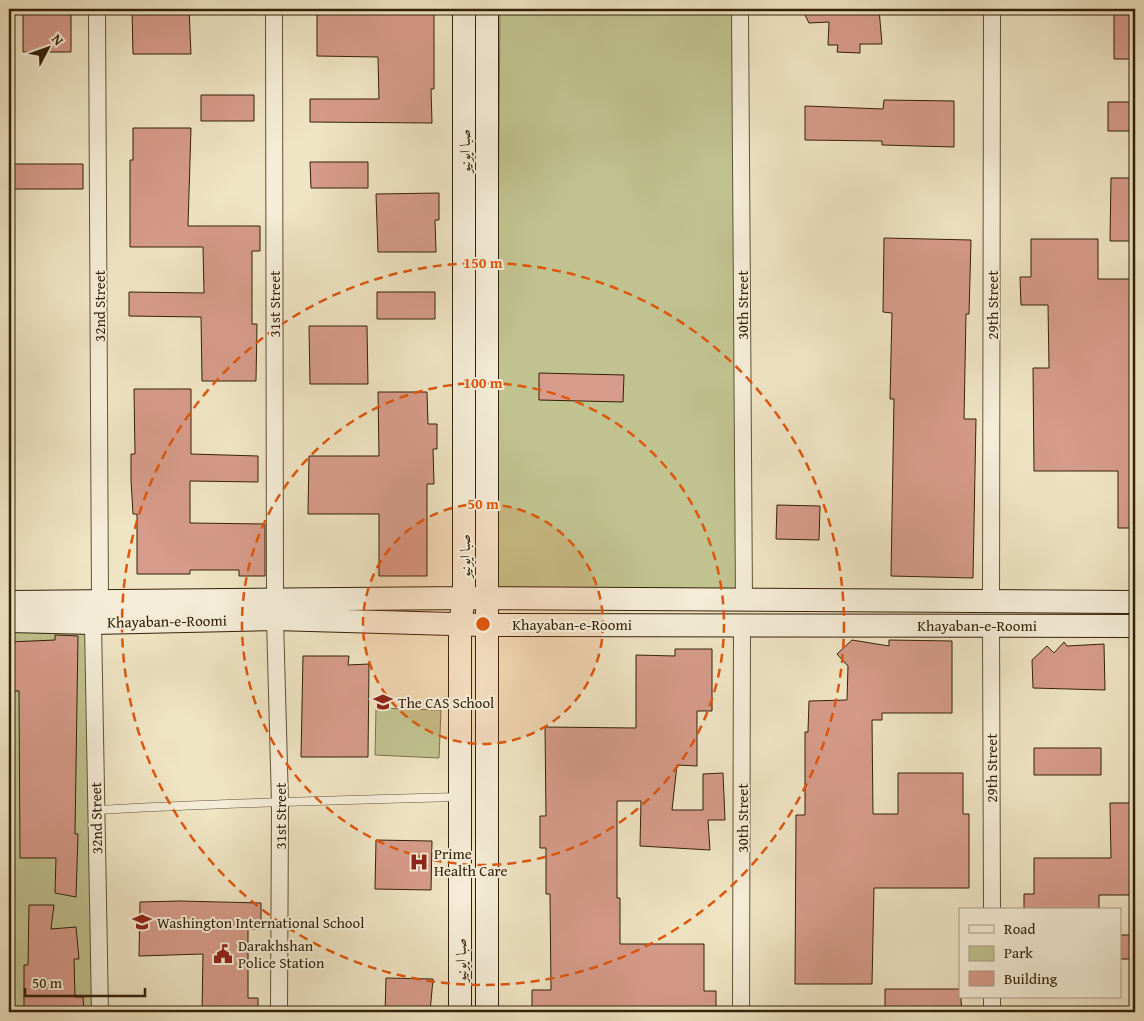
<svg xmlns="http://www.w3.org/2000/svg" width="1144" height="1021" viewBox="0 0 1144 1021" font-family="'Gentium Book Plus',Amiri,serif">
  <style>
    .green { fill: #c0c28f; stroke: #7a724c }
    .building { fill: #d69b8a; stroke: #332108 }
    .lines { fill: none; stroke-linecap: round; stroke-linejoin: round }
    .lane-casing { stroke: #625237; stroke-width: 9 }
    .street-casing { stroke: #625237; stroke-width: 18 }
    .secondary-casing { stroke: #332108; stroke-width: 24 }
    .lane { stroke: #f5edd8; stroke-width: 8 }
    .street { stroke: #f5edd8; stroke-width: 16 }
    .secondary { stroke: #f5edd8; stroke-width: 22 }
    .ring { fill: none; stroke: #df560c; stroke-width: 2.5; stroke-dasharray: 9 6 }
    .labels { text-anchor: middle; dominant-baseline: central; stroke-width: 4; stroke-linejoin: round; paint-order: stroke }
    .street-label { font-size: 15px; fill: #332108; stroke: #f5edd8 }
    .poi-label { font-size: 15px; fill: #332108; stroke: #f5edd8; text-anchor: start }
    .centre { fill: #df560c; stroke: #f5edd8; stroke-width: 2.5 }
    .ring-label { font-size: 15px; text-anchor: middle; font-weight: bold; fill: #df560c; stroke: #f5edd8; stroke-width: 4; stroke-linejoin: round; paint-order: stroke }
  </style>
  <rect width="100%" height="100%" fill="#efe4c3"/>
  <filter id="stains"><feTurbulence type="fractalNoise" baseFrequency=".004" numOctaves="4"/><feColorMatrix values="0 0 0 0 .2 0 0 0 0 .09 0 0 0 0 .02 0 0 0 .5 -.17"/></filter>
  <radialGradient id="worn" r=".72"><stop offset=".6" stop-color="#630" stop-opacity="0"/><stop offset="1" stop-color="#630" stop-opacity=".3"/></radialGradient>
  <path class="green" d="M500 9H734L736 593H495Z
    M9 630 86 631 94 1012H9Z
    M376 708 441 710 439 758 375 755Z"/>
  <path class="building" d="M23 9H71V52H23Z
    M132 9H189L191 54H133Z
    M317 9H434V89H431L432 123 310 122V99H379L378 57 317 56Z
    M802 9H879L882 44H860V53L837 52 838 45H828L829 22 809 23Z
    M1114 9H1135V59H1114Z
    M201 95H254V121H201Z
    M884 100 954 101V147L882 145V141L805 140V106L883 109Z
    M1108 102H1135V131H1108Z
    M133 128H191L188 226H260V251H252V324H257L256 381H202L201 317 129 316V292L204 293 203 247H130V160H133Z
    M310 162H368V188H311Z
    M9 164H83V189H9Z
    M1111 178H1135V241H1110Z
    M439 193V220H435L436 252H378L376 194Z
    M884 238 971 240 969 314H966L964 419H976L973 578 891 576 894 399H890L892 313 883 312Z
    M1031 239H1098V279H1135V528H1118V471H1034L1033 368H1049L1048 305H1021L1020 277H1031Z
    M377 292H435V319H377Z
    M309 326H367L368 384H310Z
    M539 373 624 375 623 402 539 400Z
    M134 389H191V454L258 456V482L190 481V523L265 524V576H239V570H190V574H137V514H133L131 480V454H135Z
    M378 392H427L428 424H437V449H433L434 484H427V576H379V514H308L309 456H379Z
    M777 505 820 506 819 540 776 539Z
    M55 635 78 636 75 834H78L76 897 55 893 56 858H20L19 691H9V642L55 640Z
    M852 640 889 646V640L952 641V713H882V720H872L873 814H898V773H963V814H969V888H874L872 984H795L796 815H805V732H808L809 701 847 700 848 666 837 654Z
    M1064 642 1067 646 1104 644 1105 690 1033 688 1032 660 1047 646 1054 653Z
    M675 649H712V711H697V766L677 765 672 810H703V774L723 773 725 820H708L710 850 640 846 641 801H617V898H620V944H704V991H716V1012H532V990H551L550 894H546V848H540V816H546L545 727 636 728V655L675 656Z
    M303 656H349L348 665 369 664 368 757H301Z
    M1034 748H1101V775H1034Z
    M1110 803H1135V895H1099V910H1024V894H1034V858H1111Z
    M376 840 432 841 431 890 375 889Z
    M180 901 261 903V929H248V998H258V1012H202L203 954 139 956 140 902Z
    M29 905H54L51 929 76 927 79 959H74L75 997H83L84 1012H24V965H28Z
    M1120 935H1135V959H1120Z
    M386 978 433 979 430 1012H385Z
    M885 989H960L962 1012H885Z"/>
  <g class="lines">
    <g class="lane-casing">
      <path id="lane" d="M96 810C217 803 337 800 458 797"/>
    </g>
    <g class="street-casing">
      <path id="street" d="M97 9 100 602
        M274 9 275 599
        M740 9 744 601
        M991 602 992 9
        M275 619 280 803 279 1012
        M93 623 100 1012
        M991 625 992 910
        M992 997V1012
        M741 1012 742 624"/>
    </g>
    <g class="secondary-casing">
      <path id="secondary" d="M487 9V1012
        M9 602 464 598 1135 602
        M9 621 93 623 275 619 487 625 1135 626
        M460 1012V624L464 598V9"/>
    </g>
    <use href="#lane" class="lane"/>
    <use href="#street" class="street"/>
    <use href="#secondary" class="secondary"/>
  </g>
  <circle cx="483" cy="624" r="120" fill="#df560c" fill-opacity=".12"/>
  <g class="ring">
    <circle cx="483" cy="624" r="120"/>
    <circle cx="483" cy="624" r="241"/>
    <circle cx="483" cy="624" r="361"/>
  </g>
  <defs>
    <g id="school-bare" transform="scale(1.5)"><path d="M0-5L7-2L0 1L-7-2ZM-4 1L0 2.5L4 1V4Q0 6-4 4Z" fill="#8f2418" stroke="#f5edd8" stroke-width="2.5" paint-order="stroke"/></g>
    <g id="hospital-bare" transform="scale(1.5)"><path d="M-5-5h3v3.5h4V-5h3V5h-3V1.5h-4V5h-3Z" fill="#8f2418" stroke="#f5edd8" stroke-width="2.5" paint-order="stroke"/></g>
    <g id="civic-bare" transform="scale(1.5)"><path d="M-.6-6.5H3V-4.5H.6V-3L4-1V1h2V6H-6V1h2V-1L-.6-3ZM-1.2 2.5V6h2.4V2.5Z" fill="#8f2418" stroke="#f5edd8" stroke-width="2.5" paint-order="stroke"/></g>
  </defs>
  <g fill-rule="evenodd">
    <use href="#school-bare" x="383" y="702"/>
    <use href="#hospital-bare" x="419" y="862"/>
    <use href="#school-bare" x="142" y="922"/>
    <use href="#civic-bare" x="223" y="954"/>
  </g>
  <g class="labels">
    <g class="street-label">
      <text transform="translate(464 151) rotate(-90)">صبا ایونیو</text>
      <text transform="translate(274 304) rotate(-90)">31st Street</text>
      <text transform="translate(742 305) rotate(-90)">30th Street</text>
      <text transform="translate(992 305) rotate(-90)">29th Street</text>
      <text transform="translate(99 306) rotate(-90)">32nd Street</text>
      <text transform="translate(464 556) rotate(-90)">صبا ایونیو</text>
      <text transform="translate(167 621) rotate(-1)">Khayaban-e-Roomi</text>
      <text x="572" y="624">Khayaban-e-Roomi</text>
      <text x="977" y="625">Khayaban-e-Roomi</text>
      <text transform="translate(991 768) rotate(-90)">29th Street</text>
      <text transform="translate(280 816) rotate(-90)">31st Street</text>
      <text transform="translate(96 818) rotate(-91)">32nd Street</text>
      <text transform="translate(742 818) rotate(-90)">30th Street</text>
      <text transform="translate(460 960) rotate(-90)">صبا ایونیو</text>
    </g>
    <g class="poi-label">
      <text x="398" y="702">The CAS School</text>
      <text x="434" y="853">Prime<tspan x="434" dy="17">Health Care</tspan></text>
      <text x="157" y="922">Washington International School</text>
      <text x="238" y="945">Darakhshan<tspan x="238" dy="17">Police Station</tspan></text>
    </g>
  </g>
  <circle cx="483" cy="624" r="8" class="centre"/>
  <g class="ring-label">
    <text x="483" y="268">150 m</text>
    <text x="483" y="388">100 m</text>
    <text x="483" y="509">50 m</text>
  </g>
  <rect width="1144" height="1021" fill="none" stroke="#efe4c3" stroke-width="30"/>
  <rect x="10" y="10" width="1124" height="1001" fill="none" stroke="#332108" stroke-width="2.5"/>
  <rect x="15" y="15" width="1114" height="991" fill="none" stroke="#332108"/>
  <rect x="959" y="908" width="162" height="90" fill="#f5edd8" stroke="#a79b85"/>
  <rect x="969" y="925" width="25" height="8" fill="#f5edd8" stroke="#a79b85"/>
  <text x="1004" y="934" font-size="15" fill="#332108">Road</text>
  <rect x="969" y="946" width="25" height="15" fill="#c0c28f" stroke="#a79b85"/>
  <text x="1004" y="958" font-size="15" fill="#332108">Park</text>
  <rect x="969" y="971" width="25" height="15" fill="#d69b8a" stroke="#a79b85"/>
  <text x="1004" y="984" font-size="15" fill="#332108">Building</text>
  <g transform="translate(48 48) rotate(49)" stroke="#f5edd8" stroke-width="4" paint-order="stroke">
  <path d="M0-4L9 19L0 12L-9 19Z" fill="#332108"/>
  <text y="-8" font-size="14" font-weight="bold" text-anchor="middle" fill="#332108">N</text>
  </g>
  <path d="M25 988v8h120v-8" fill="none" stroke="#332108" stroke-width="2.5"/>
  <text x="32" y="988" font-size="15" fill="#332108" stroke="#f5edd8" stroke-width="4" paint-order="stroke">50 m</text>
  <rect width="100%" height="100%" filter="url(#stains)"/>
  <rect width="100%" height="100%" fill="url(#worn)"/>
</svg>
